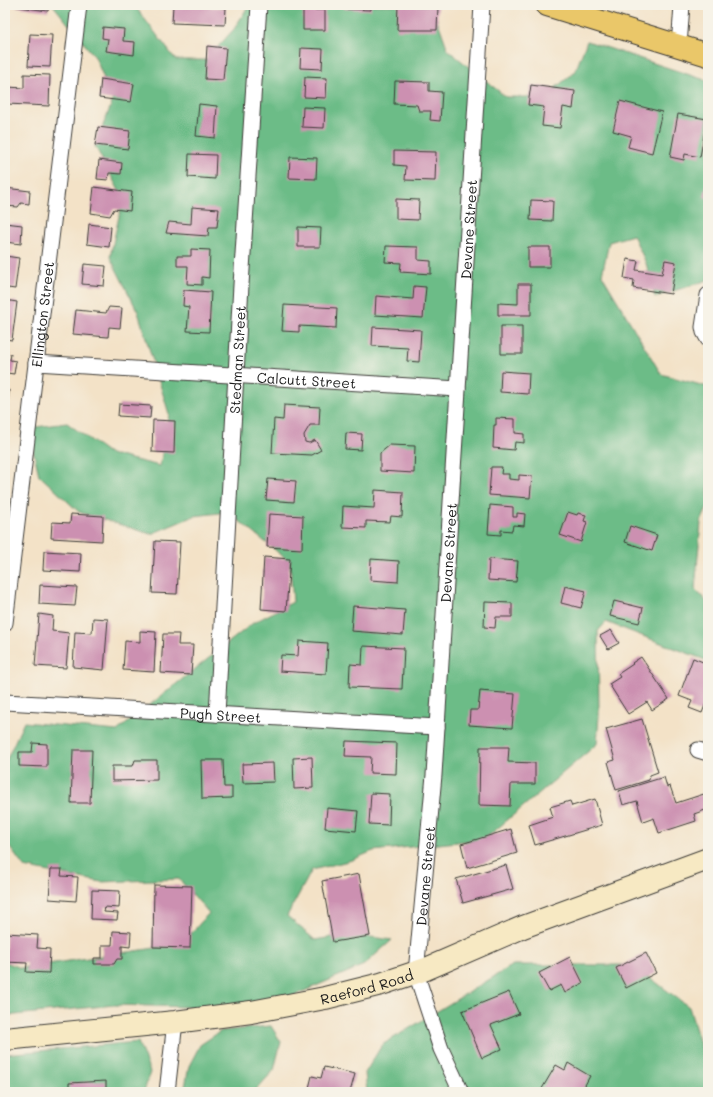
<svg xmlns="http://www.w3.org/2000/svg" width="713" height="1097" viewBox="0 0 713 1097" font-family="Mali,sans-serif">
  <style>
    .forest { fill: #6cbc87; stroke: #446c52 }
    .building { fill: #cc90b1 }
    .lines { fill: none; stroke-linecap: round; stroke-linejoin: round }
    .street-casing { stroke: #3c3a36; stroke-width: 17 }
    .secondary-casing { stroke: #3c3a36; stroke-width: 24 }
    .primary-casing { stroke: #3c3a36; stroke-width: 24 }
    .street { stroke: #fff; stroke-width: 15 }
    .secondary { stroke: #f7e9c3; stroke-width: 22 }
    .primary { stroke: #eac769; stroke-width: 22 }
    .labels { text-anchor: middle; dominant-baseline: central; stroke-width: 3; stroke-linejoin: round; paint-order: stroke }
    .street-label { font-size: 14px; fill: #1c1c1c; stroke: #f7f3e8 }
  </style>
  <rect width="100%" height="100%" fill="#f7f3e8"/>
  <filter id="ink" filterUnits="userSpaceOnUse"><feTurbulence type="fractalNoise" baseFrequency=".025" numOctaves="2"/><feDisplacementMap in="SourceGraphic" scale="8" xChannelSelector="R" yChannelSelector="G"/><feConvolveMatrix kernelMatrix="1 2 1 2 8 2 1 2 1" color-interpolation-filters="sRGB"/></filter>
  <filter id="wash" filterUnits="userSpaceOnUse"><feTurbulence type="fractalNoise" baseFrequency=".012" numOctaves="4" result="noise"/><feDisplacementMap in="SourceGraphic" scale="16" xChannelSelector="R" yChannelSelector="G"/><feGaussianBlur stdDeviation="0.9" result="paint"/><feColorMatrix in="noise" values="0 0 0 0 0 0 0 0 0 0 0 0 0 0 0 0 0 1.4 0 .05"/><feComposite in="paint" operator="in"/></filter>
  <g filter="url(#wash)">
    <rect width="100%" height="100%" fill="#f3e2c7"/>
    <path class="forest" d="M53 5H134L176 60H206L234 29 249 5H432L448 50 506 97H544L575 72 587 41 708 81V280L655 297 646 263 633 235 609 242 602 275 661 374 708 387V506L701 522 695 589 708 603V661L606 622 598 631 599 715 597 744 485 839 373 851 352 860 312 870 287 916 315 940 349 934 392 940 364 965 263 1009 114 1005 5 1016V962L21 968 182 944 209 913 179 879 101 882 24 867 5 841V763L24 722 117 731 253 623 293 602 290 562 228 512 194 516 151 534 79 512 39 475 28 428 67 423 110 454 160 466 169 414 138 312 110 257 123 198 95 146 113 100 95 57Z
      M513 965H633L689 1007 708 1071V1092H367L365 1073 382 1045Z
      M271 1026 281 1042 274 1070 254 1092H184L189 1066 200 1045 221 1031Z
      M138 1042 150 1072 144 1092H5V1054Z"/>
    <g id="blocks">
      <path class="building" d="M12 5H49L48 11 12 6Z
        M173 5H210V7L226 8 225 25 172 23Z
        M344 5H371V10L344 9Z
        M398 5 438 6 437 30H397Z
        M303 10H325V30H303Z
        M103 27 124 29 123 41 135 42 134 55 106 51 108 39 102 38Z
        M30 34 52 35 50 67 28 66Z
        M207 46 226 48 223 80 205 79Z
        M301 48 323 49 322 69 300 68Z
        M24 74 50 75 49 106 7 104V87L24 88Z
        M305 77 327 78 326 98 304 97Z
        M101 79 134 84 131 102 99 98Z
        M395 81 429 82V91L442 92 440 121 430 120 431 111H419L417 105 394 104Z
        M531 85 575 91 573 109 563 107 560 128 542 126 544 107 528 105Z
        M620 101 662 112 652 153 628 147 631 136 613 131Z
        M199 104 217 106 215 138 196 136Z
        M303 107 325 108 324 128 302 127Z
        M678 114 707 119 700 157 685 154 684 160 670 157Z
        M98 127 130 131 128 149 95 145Z
        M394 151 436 152 435 181 405 180 406 166 394 165Z
        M189 154 216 155 215 179 188 177Z
        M290 157 317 158 316 179 289 178Z
        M99 160 122 163 121 174 109 173 108 180 97 179Z
        M707 183H708V198L704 197Z
        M94 187 132 192 130 211 114 209 110 216 91 213Z
        M5 188 30 191 29 204 21 203 18 207 5 206Z
        M396 199 419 200 418 220 396 219Z
        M531 200 553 201 552 221 530 220Z
        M192 207 219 209 217 227H209L208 236 166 233 169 222 191 224Z
        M5 223 22 225 21 244 5 242Z
        M89 224 111 227 109 247 87 244Z
        M298 227 321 228 320 247H298Z
        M386 246 418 247V260L431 261V274L400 272 401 263 385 262Z
        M528 247H550V267H528Z
        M191 249 210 250 209 278 202 277V285L187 284 188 266H177V256H191Z
        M5 256 19 258 15 289 8 288 7 293H5Z
        M627 259 638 261 636 270 662 274 665 260 676 262 671 294 633 288 634 280 624 278Z
        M84 264 106 266 104 286 82 284Z
        M518 284H531V315H498V303L518 304Z
        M414 286 426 287 423 318 375 315 376 296 413 299Z
        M184 290 211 292 209 332 187 331 189 307 183 306Z
        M5 300 17 302 12 340 5 339Z
        M284 305 337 308 336 328 299 326V332L282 331Z
        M109 307 122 308 120 328 109 327 108 337 73 334 76 310 106 313Z
        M501 326H522V354H501Z
        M373 327 421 330 419 362 407 361 408 348 372 346Z
        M5 353 11 354 10 360 16 361 14 374 7 373 6 379H5Z
        M501 371 529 373 528 394 500 392Z
        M5 390H9L8 409H5Z
        M119 404 151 406 150 418 118 416Z
        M284 405 320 407 319 425H310L304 435 305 442 309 443 315 440 321 450 312 455 272 453 274 419 283 420Z
        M496 418 515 419V433L524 434V443L515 442 514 450 493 448 494 425H496Z
        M153 420 175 421 174 453 152 452Z
        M346 433 362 434 361 450 345 449Z
        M390 445 415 446 414 473 380 471V453Z
        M491 467H502L501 474H509V479L519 480V475L532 476 530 498 489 495Z
        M268 479 296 481 294 502 266 500Z
        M375 490 403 492 402 517 391 516 390 522 366 521V528L342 527 343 506 374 508Z
        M490 505 513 507V517H517V513L525 514 524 526 513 525 512 531 501 530V535L488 534Z
        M568 512 577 515 578 513 586 515 584 521 587 522 581 542 560 535Z
        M71 514 103 516 102 541 51 538 52 522 70 523Z
        M269 514 303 516 302 549 267 547Z
        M630 526 657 535 652 551 625 542Z
        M155 541 180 542 177 594 152 593Z
        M44 551 81 553 80 572 43 570Z
        M264 557 290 559 286 611 261 609Z
        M371 559 399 561 398 582 370 580Z
        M489 559 518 561 516 582 488 580Z
        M40 585 77 587 75 606 39 604Z
        M565 586 586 591 581 608 561 603Z
        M614 601 643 608 639 623 610 616Z
        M485 602 512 603V617H496L495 628 484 627Z
        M353 606 405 610 403 635 351 631Z
        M39 614 53 616 52 631 69 633 66 668 35 666Z
        M93 618 108 619 104 670 73 667 75 632 92 633Z
        M611 630 619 643 608 649 600 636Z
        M140 631 156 632 154 672 123 670 125 641 140 642Z
        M163 634H179L178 645H193L191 675 161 673Z
        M299 641 328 643 326 674 280 671 281 655 298 656Z
        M363 646 404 648 402 689 349 687 350 664 362 665Z
        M641 657 669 699 652 710 647 702 628 714 609 684 620 677 618 674 633 664 632 663Z
        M693 658 708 664V698L702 713 689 708 692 701 679 696Z
        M480 691 515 694 512 728 469 725 470 710H478Z
        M642 719 658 772 650 775 649 780 616 790 608 762 615 760 606 729Z
        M346 741 397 743 396 774 370 773 371 757 345 756Z
        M33 743 47 744V767L19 766V752H32Z
        M480 747H509L508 762 535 763V784H511L510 806 479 805Z
        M73 750H92L90 803H71Z
        M312 757 313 788 294 789 293 758Z
        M135 760H157V780L112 781V766H133Z
        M201 760H223L224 787H232V798L202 799Z
        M273 763 274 782 243 783 242 764Z
        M664 777 667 787 670 786 676 803 707 793 708 809 694 814 696 821 659 833 654 818 643 822 637 801 623 805 619 791Z
        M371 793 390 794 389 825 369 824Z
        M595 799 602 825 535 845 529 825 553 817 550 807 570 801 572 806Z
        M327 808 358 811 356 831 325 828Z
        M511 829 517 853 467 868 461 844Z
        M506 865 513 889 463 903 456 879Z
        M51 869H62L61 876 78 877 76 901 49 899Z
        M359 874 370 936 333 942 322 881Z
        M154 885 192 886 190 948 153 947Z
        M92 890 120 891 119 908 105 907 104 912 118 913 117 920 91 919Z
        M113 931 131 932 130 947 122 946V959H117L114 964H94V958H102V945H112Z
        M6 933 38 935 37 948 50 949 49 973 26 972 27 963 5 962Z
        M646 953 656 973 626 988 616 968Z
        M570 957 583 983 565 993 561 985 549 991 539 973Z
        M509 992 519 1014 491 1025 502 1049 482 1058 462 1011Z
        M568 1063 590 1076 584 1087 593 1092H540L556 1065 565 1070Z
        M324 1067 355 1074 350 1092H308L312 1076 321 1078Z
        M106 1081V1092H69V1083Z"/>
    </g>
  </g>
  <g filter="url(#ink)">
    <use href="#blocks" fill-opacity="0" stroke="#3c3a36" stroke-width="1"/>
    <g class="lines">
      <g class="street-casing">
        <g id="street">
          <path d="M679 46 682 5"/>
          <path d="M708 295 703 327 704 332 708 339"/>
          <path id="s1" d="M36 363 458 389"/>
          <path id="s2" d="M5 623 79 5"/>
          <path id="s3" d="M5 702 437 727"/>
          <path id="s4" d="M217 714 241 285 259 5"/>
          <path d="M698 750 708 753"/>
          <path d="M167 1092 175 1022"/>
          <path id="s5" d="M461 1092 441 1049 416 973 434 775 482 5"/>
        </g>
      </g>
      <g class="secondary-casing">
        <g id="secondary">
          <path id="s6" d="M5 1039 175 1022 251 1012 325 998 381 984 426 969 523 927 708 859"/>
        </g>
      </g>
      <g class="primary-casing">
        <path id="primary" d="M547 5 708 55"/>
      </g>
      <use href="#street" class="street"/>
      <use href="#secondary" class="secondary"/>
      <use href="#primary" class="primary"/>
    </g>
  </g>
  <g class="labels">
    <g class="street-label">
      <text stroke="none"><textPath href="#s5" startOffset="873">Devane Street</textPath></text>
      <text stroke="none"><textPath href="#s2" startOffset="311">Ellington Street</textPath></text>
      <text stroke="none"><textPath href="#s4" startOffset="355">Stedman Street</textPath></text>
      <text stroke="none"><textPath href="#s1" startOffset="271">Calcutt Street</textPath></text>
      <text stroke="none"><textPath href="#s5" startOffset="549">Devane Street</textPath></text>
      <text stroke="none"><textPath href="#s3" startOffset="216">Pugh Street</textPath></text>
      <text stroke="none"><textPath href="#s5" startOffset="225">Devane Street</textPath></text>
      <text stroke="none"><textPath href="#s6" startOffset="366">Raeford Road</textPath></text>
    </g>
  </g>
  <rect width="713" height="1097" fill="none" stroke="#f7f3e8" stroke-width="20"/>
</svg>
